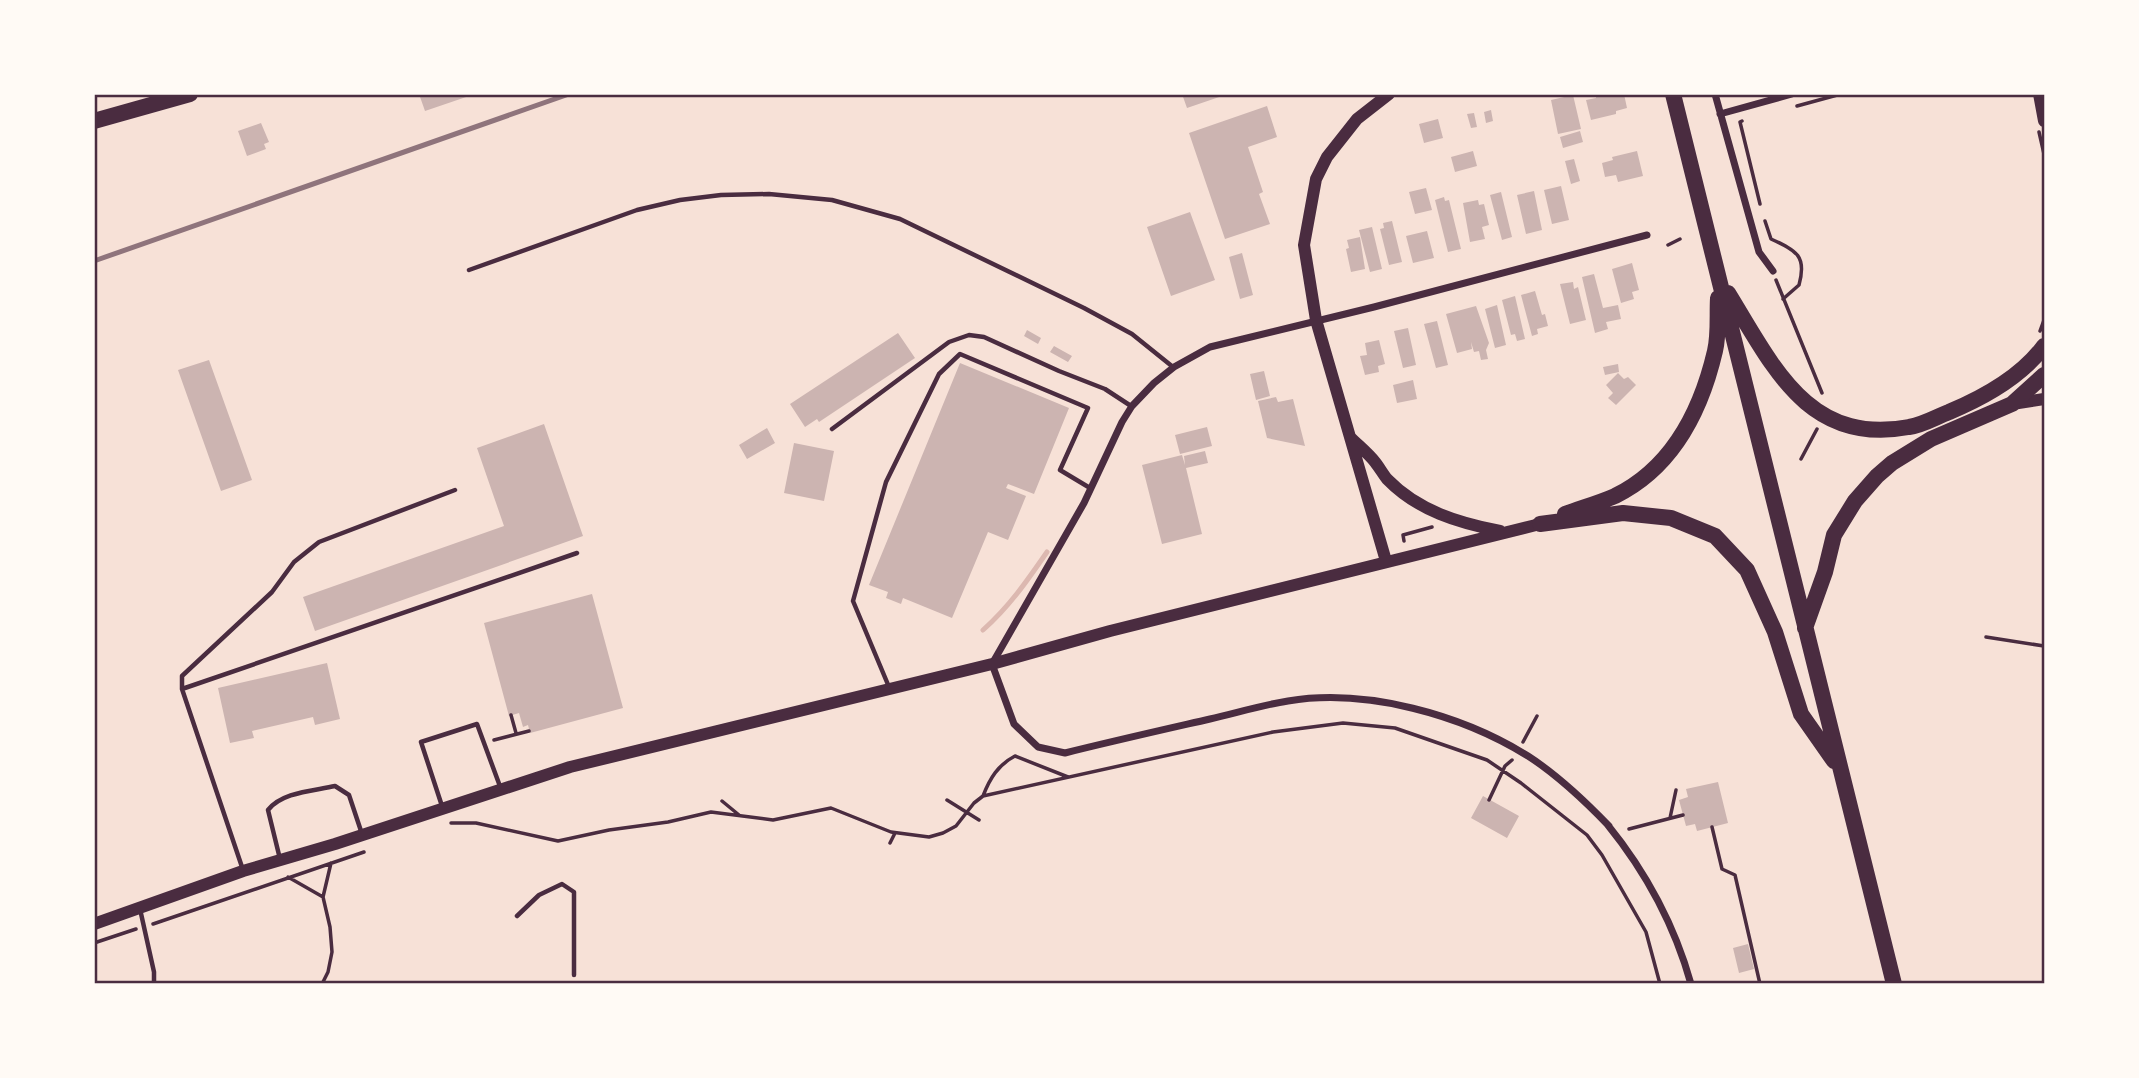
<svg xmlns="http://www.w3.org/2000/svg" width="2139" height="1078" viewBox="0 0 2139 1078" font-family="'PT Serif',serif">
  <style>
    .lines { fill: none; stroke-linecap: round; stroke-linejoin: round }
    .stream { stroke: #dcb8b0; stroke-width: 5 }
    .building { fill: #ccb4b1 }
    .path { stroke: #4a2c40; stroke-width: 3.5 }
    .service { stroke: #4a2c40; stroke-width: 4.5 }
    .minor { stroke: #4a2c40; stroke-width: 7 }
    .tertiary { stroke: #4a2c40; stroke-width: 12 }
    .primary { stroke: #4a2c40; stroke-width: 16 }
    .trunk { stroke: #4a2c40; stroke-width: 16 }
    .rail { stroke: #8f747c; stroke-width: 5 }
    .neatline { fill: none; stroke: #4a2c40; stroke-width: 2.5 }
  </style>
  <rect width="100%" height="100%" fill="#f7e1d7"/>
  <g class="lines">
    <path class="stream" d="M983 630C1009 607 1027 581 1047 552"/>
  </g>
  <path class="building" d="M419 94H472V95L425 111Z
    M1182 94H1224L1225 95 1187 108Z
    M1596 94H1624L1627 108 1616 111V114L1591 120 1586 100 1596 98Z
    M1573 95 1581 129 1558 134 1551 100Z
    M1267 106 1277 137 1248 147 1263 192 1259 194 1270 224 1225 239 1189 133Z
    M1491 110 1493 121 1486 123 1484 112Z
    M1474 113 1477 127 1471 128 1467 114Z
    M1438 119 1443 138 1424 143 1419 124Z
    M261 123 269 142 264 144 266 149 247 156 238 131Z
    M1580 131 1583 142 1563 148 1560 137Z
    M1473 151 1477 166 1455 172 1451 157Z
    M1637 151 1643 176 1618 182 1616 175 1605 177 1602 163 1613 160 1612 157Z
    M1574 159 1580 181 1571 184 1565 161Z
    M1561 186 1569 220 1552 224 1544 190Z
    M1426 188 1432 210 1415 214 1409 192Z
    M1534 191 1542 230 1526 234 1517 195Z
    M1501 192 1512 237 1502 240 1490 195Z
    M1444 197 1445 201 1449 200 1461 249 1448 252 1435 200Z
    M1478 200 1479 205 1484 204 1489 225 1482 227 1485 239 1470 242 1463 203Z
    M1190 212 1215 280 1171 296 1147 227Z
    M1392 221 1402 262 1389 265 1380 229 1384 228 1383 223Z
    M1372 227 1382 269 1370 272 1359 230Z
    M1427 231 1434 258 1413 263 1406 236Z
    M1360 237 1365 269 1351 272 1346 249 1349 248 1347 240Z
    M1242 253 1253 295 1240 299 1229 257Z
    M1632 263 1639 290 1632 292 1634 299 1621 303 1612 269Z
    M1594 274 1603 308 1618 305 1621 319 1606 322 1608 329 1595 333 1582 277Z
    M1573 282 1574 289 1578 287 1586 320 1570 324 1560 284Z
    M1535 291 1542 315 1545 314 1548 326 1537 329 1538 334 1532 336 1521 295Z
    M1515 296 1525 339 1517 341 1515 334 1511 335 1502 300Z
    M1497 305 1506 345 1495 348 1485 309Z
    M1476 306 1489 343 1486 350 1488 359 1481 360 1479 351 1474 352 1471 342 1472 349 1457 353 1446 314Z
    M1437 321 1448 365 1436 368 1424 324Z
    M1408 328 1416 365 1403 368 1394 331Z
    M1027 330 1041 338 1038 344 1024 336Z
    M898 333 915 358 819 422 817 419 805 427 790 404Z
    M1379 340 1385 364 1378 366 1379 372 1365 375 1360 356 1367 355 1365 343Z
    M1054 346 1072 356 1068 362 1050 352Z
    M209 360 252 480 221 491 178 370Z
    M960 363 1069 408 1034 494 1008 484 1006 488 1026 496 1008 540 988 532 952 618 903 598 901 604 886 598 888 592 869 585Z
    M1618 364 1619 372 1605 375 1603 367Z
    M1264 371 1270 396 1256 400 1250 374Z
    M1618 373 1624 379 1628 377 1636 385 1616 405 1608 398 1613 393 1606 385Z
    M1413 380 1417 399 1397 403 1393 385Z
    M1276 397 1278 402 1293 399 1305 446 1267 438 1258 401Z
    M544 424 583 536 315 631 303 597 504 526 477 448Z
    M1207 427 1212 446 1180 454 1175 435Z
    M767 428 775 443 747 459 739 445Z
    M794 443 834 451 824 501 784 493Z
    M1205 451 1208 463 1186 468 1202 534 1162 544 1142 465 1182 455 1185 465 1184 456Z
    M592 594 623 708 530 733 528 725 523 727 519 713 509 716 484 623Z
    M327 663 340 719 315 725 313 717 252 731 254 738 230 743 218 688Z
    M1718 782 1728 823 1697 831 1695 824 1686 826 1679 800 1688 797 1686 789Z
    M1483 796 1519 816 1507 838 1471 818Z
    M1748 944 1754 969 1739 973 1733 948Z"/>
  <g class="lines">
    <path class="path" d="M1797 106 1841 94
      M1742 121 1740 122 1760 204
      M2039 132 2044 154
      M1765 221 1771 239C1797 251 1807 256 1799 285L1783 299
      M1668 245 1680 239
      M1776 280 1822 393
      M2040 331 2044 320
      M1801 459 1817 429
      M1404 541 1403 535 1432 527
      M1986 637 2044 646
      M511 715 516 733
      M494 740 529 731
      M1523 742 1537 716
      M983 796C990 778 998 765 1015 756L1068 777
      M947 800 979 820
      M1489 800 1505 766 1512 760
      M722 801 739 815
      M1670 818 1676 790
      M451 823H476L558 841 609 830 668 822 711 812 773 820 831 808 891 832 929 837 943 833 956 826 974 803 983 796 1273 732 1343 723 1395 728 1487 760 1521 783 1587 835 1602 855 1646 932 1660 984
      M1712 827 1722 869 1735 875 1760 984
      M1629 829 1683 815
      M890 843 895 833
      M288 877 323 897
      M153 924 364 852
      M94 943 136 929
      M322 984 328 972 332 952 330 927 323 897 331 863"/>
    <path class="service" d="M469 270 637 210 680 200 721 195 769 194 832 200 900 219 1084 308 1132 334 1173 367
      M832 429 949 342 969 335 984 337 1059 371 1105 389 1131 406
      M889 687 853 601 886 482 939 374 960 354 1088 408 1060 470 1090 488
      M182 689V676L272 592 294 562 319 542 455 490
      M442 806 421 742 477 724 501 789
      M280 859 268 810C282 792 313 791 335 786L349 795 362 834
      M243 870 182 689 577 553
      M140 909 154 972V984
      M517 916 539 895 562 884 574 892V975"/>
    <path class="minor" d="M1715 94 1759 252 1773 271
      M1720 114 1792 94
      M1607 824C1646 872 1674 923 1691 984
      M1609 826C1584 800 1559 776 1528 756 1462 715 1367 688 1288 701 1262 705 1236 713 1210 719 1162 730 1113 741 1065 753L1038 747 1014 724 992 664 1084 503 1122 422 1132 406 1154 383 1174 367 1210 347 1374 307 1647 235"/>
    <path class="tertiary" d="M2039 94 2044 121
      M2012 404 2044 399
      M1351 438C1359 446 1368 453 1375 462 1379 467 1383 474 1387 479 1418 511 1459 523 1500 531
      M1386 561 1316 320 1304 245 1316 179 1327 157 1357 119 1389 94
      M94 924 243 871 335 844 570 767 992 664 1110 631 1540 524"/>
    <path class="primary" d="M94 121 190 94"/>
    <path class="trunk" d="M1673 94 1894 984
      M1728 293C1773 366 1808 446 1909 427 1923 425 1936 417 1949 412 1985 397 2021 377 2044 346
      M1565 514C1581 508 1599 503 1615 496 1672 468 1701 411 1715 351 1719 335 1717 315 1718 298
      M1540 524 1623 513 1671 518 1715 536 1747 570 1775 632 1801 714 1834 761
      M1805 628 1825 572 1834 535 1855 501 1877 476 1892 463 1931 439 2012 404 2044 375"/>
    <path class="rail" d="M94 261 569 94"/>
  </g>
  <rect width="2139" height="1078" fill="none" stroke="#fffaf5" stroke-width="192"/>
  <rect x="96" y="96" width="1947" height="886" class="neatline"/>
</svg>
